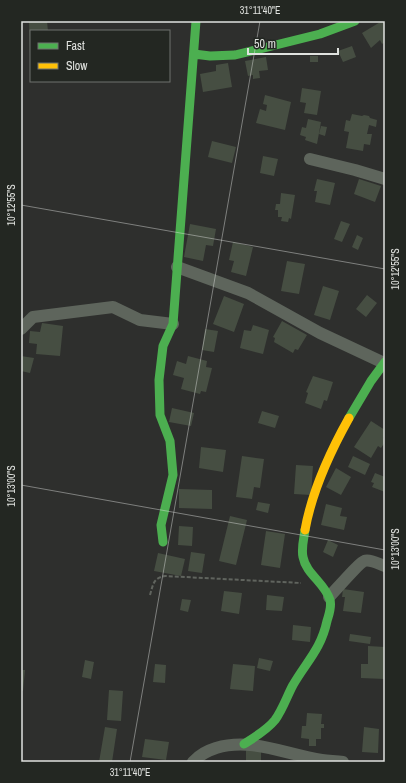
<svg xmlns="http://www.w3.org/2000/svg" width="406" height="783" viewBox="0 0 406 783" font-family="'Archivo Narrow',sans-serif">
  <style>
    .building { fill: #464e42 }
    .lines { fill: none; stroke-linecap: round; stroke-linejoin: round }
    .path { stroke: #60645e; stroke-width: 2; stroke-dasharray: 4 2; stroke-linecap: butt }
    .street { stroke: #5e655c; stroke-width: 12 }
    .fast { stroke: #4caf50; stroke-width: 9 }
    .slow { stroke: #ffc107; stroke-width: 9 }
    .ticks { fill: none; stroke: #e0e2df; stroke-width: 1; stroke-opacity: 0.45 }
    .neatline { fill: none; stroke: #e0e2df; stroke-width: 1.5 }
    .ticks-label { font-size: 10px; text-anchor: middle; fill: #e0e2df }
  </style>
  <rect width="100%" height="100%" fill="#2e2f2d"/>
  <path class="building" d="M29 21H47L48 31H31V56H30Z
    M382 21H385V42L382 44 380 40 371 48 362 33Z
    M352 46 356 57 343 62 338 51Z
    M310 56H318V62H310Z
    M266 57 268 70 259 71 260 78 253 79V75L248 76 245 61Z
    M228 63 232 87 203 92 200 74 216 71V65Z
    M302 88 321 91 317 115 304 113 306 103 300 102Z
    M265 95 291 102 285 130 256 123 260 109 266 111 267 105 263 104Z
    M352 114 362 116 364 115 369 116 370 118 377 120 376 127 369 125 367 134H372L370 145 364 144 363 151 346 148 349 132 344 131 346 120 350 121Z
    M308 119 321 122 317 144 305 140 306 137 300 135 302 127 306 128Z
    M321 126 327 127 325 136 319 134Z
    M212 141 236 147 232 163 208 157Z
    M263 156 278 159 274 176 260 173Z
    M317 179 335 183 330 205 315 202 317 191H314Z
    M359 179 381 186 375 202 354 194Z
    M281 193 295 195 291 219 289 218 288 222 281 221 282 217H278V210H275L276 204H280Z
    M341 221 350 224 342 242 334 239Z
    M190 224 216 229 213 246 206 245 203 261 184 257Z
    M357 235 363 238 358 250 352 247Z
    M233 242 253 247 246 276 231 272 234 261 229 260Z
    M287 261 305 264 299 294 281 291Z
    M323 286 339 291 330 320 314 315Z
    M367 295 377 303 366 317 356 309Z
    M224 296 244 304 234 332 213 324Z
    M282 321 307 335 298 350 295 349 293 353 274 342 275 338 273 337Z
    M42 323 63 326 60 356 36 354 37 344 29 343 30 331 40 332Z
    M253 325 269 330 263 354 240 348 244 330 251 331Z
    M205 329 218 331 214 352 202 350Z
    M21 356 34 358 30 373 21 371Z
    M188 356 207 361 206 367 212 368 206 392 201 391 200 394 181 389 184 378 173 375 177 361 186 364Z
    M313 376 333 382 327 401 324 400 321 409 305 403 308 393 306 392Z
    M172 408 194 413 191 426 169 422Z
    M262 411 279 416 275 428 258 423Z
    M371 421 385 430V436L383 438 385 439V442L381 448 378 446 371 458 354 447Z
    M201 447 226 450 223 472 199 468Z
    M242 456 264 459 260 488 254 487 252 499 236 497Z
    M353 456 370 464 365 475 348 467Z
    M296 465 313 466 311 495 294 494Z
    M336 468 351 477 341 495 326 487Z
    M375 473 385 477V492L372 487 374 483 371 482Z
    M179 489 212 490V509L179 508Z
    M258 502 270 504 268 513 256 510Z
    M326 504 342 508 340 516 347 517 344 530 321 525Z
    M230 516 247 520 236 565 219 561Z
    M179 526 193 527 192 546 178 545Z
    M266 531 285 534 280 568 261 565Z
    M328 540 338 545 333 557 323 552Z
    M191 552 205 554 202 573 188 571Z
    M158 553 185 559 181 576 154 571Z
    M343 589 364 592 361 613 343 611 345 597H342Z
    M224 591 242 593 239 614 221 611Z
    M267 595 284 597 282 611 266 610Z
    M182 599 191 600 188 612 180 610Z
    M293 625 311 627 310 642 292 640Z
    M350 634 371 637 370 644 349 641Z
    M368 646 385 647V679L361 678V664H368Z
    M259 658 273 661 270 671 257 668Z
    M85 660 94 662 91 679 82 677Z
    M155 664 166 665 165 683 153 682Z
    M233 664 255 666 253 691 230 689Z
    M21 670H25L23 691H21Z
    M109 690 123 691 121 721 107 720Z
    M307 713 322 714 321 724H324V728H321V739H316V746H309V739L301 738 302 726H306Z
    M105 727 117 729 112 762H99Z
    M364 727 379 729 378 753 362 752Z
    M145 739 169 742 166 760 142 757Z
    M246 749 261 750V762H246Z"/>
  <g class="lines">
    <path class="path" d="M150 595C153 585 153 578 165 576L301 583"/>
    <path class="street" d="M310 159 355 170 385 179
      M177 267 248 293 320 333 384 363
      M21 329 33 317 113 307 140 320 173 324
      M329 597C334 592 361 561 364 561 370 559 379 564 385 566
      M193 762C200 754 207 751 216 748 252 737 287 755 322 760 329 761 336 761 343 762"/>
    <path class="fast" d="M194 54 210 56 235 55 320 34 355 21
      M349 418 371 381 385 362
      M163 542 161 525 173 475 170 441 160 415 159 380 163 346 173 324 196 21
      M244 744C255 737 267 730 275 720 283 709 287 696 293 685 307 661 321 649 327 621 329 614 332 607 330 600 325 583 306 574 303 557 301 548 304 538 305 530"/>
    <path class="slow" d="M305 530C312 491 330 452 349 418"/>
  </g>
  <path class="ticks" d="M21 205 385 269M21 485 385 550M130 762 260 21"/>
  <rect width="406" height="783" fill="none" stroke="#232722" stroke-width="44"/>
  <rect x="30" y="30" width="140" height="52" fill="#232722" stroke="#6f726e"/>
  <rect x="38" y="43" width="20" height="6" fill="#4caf50" stroke="#6f726e"/>
  <text x="66" y="50" font-size="12" fill="#e0e2df">Fast</text>
  <rect x="38" y="63" width="20" height="6" fill="#ffc107" stroke="#6f726e"/>
  <text x="66" y="70" font-size="12" fill="#e0e2df">Slow</text>
  <path d="M248 48v6h90v-6" fill="none" stroke="#e0e2df" stroke-width="2"/>
  <text x="254" y="48" font-size="12" fill="#e0e2df" stroke="#232722" stroke-width="3" paint-order="stroke">50 m</text>
  <rect x="22" y="22" width="362" height="739" class="neatline"/>
  <g class="ticks-label">
    <text x="260" y="14">31°11'40"E</text>
    <text transform="translate(11 205) rotate(-90)" y="4">10°12'55"S</text>
    <text transform="translate(395 269) rotate(-90)" y="4">10°12'55"S</text>
    <text transform="translate(11 486) rotate(-90)" y="4">10°13'00"S</text>
    <text transform="translate(395 549) rotate(-90)" y="4">10°13'00"S</text>
    <text x="130" y="776">31°11'40"E</text>
  </g>
</svg>
